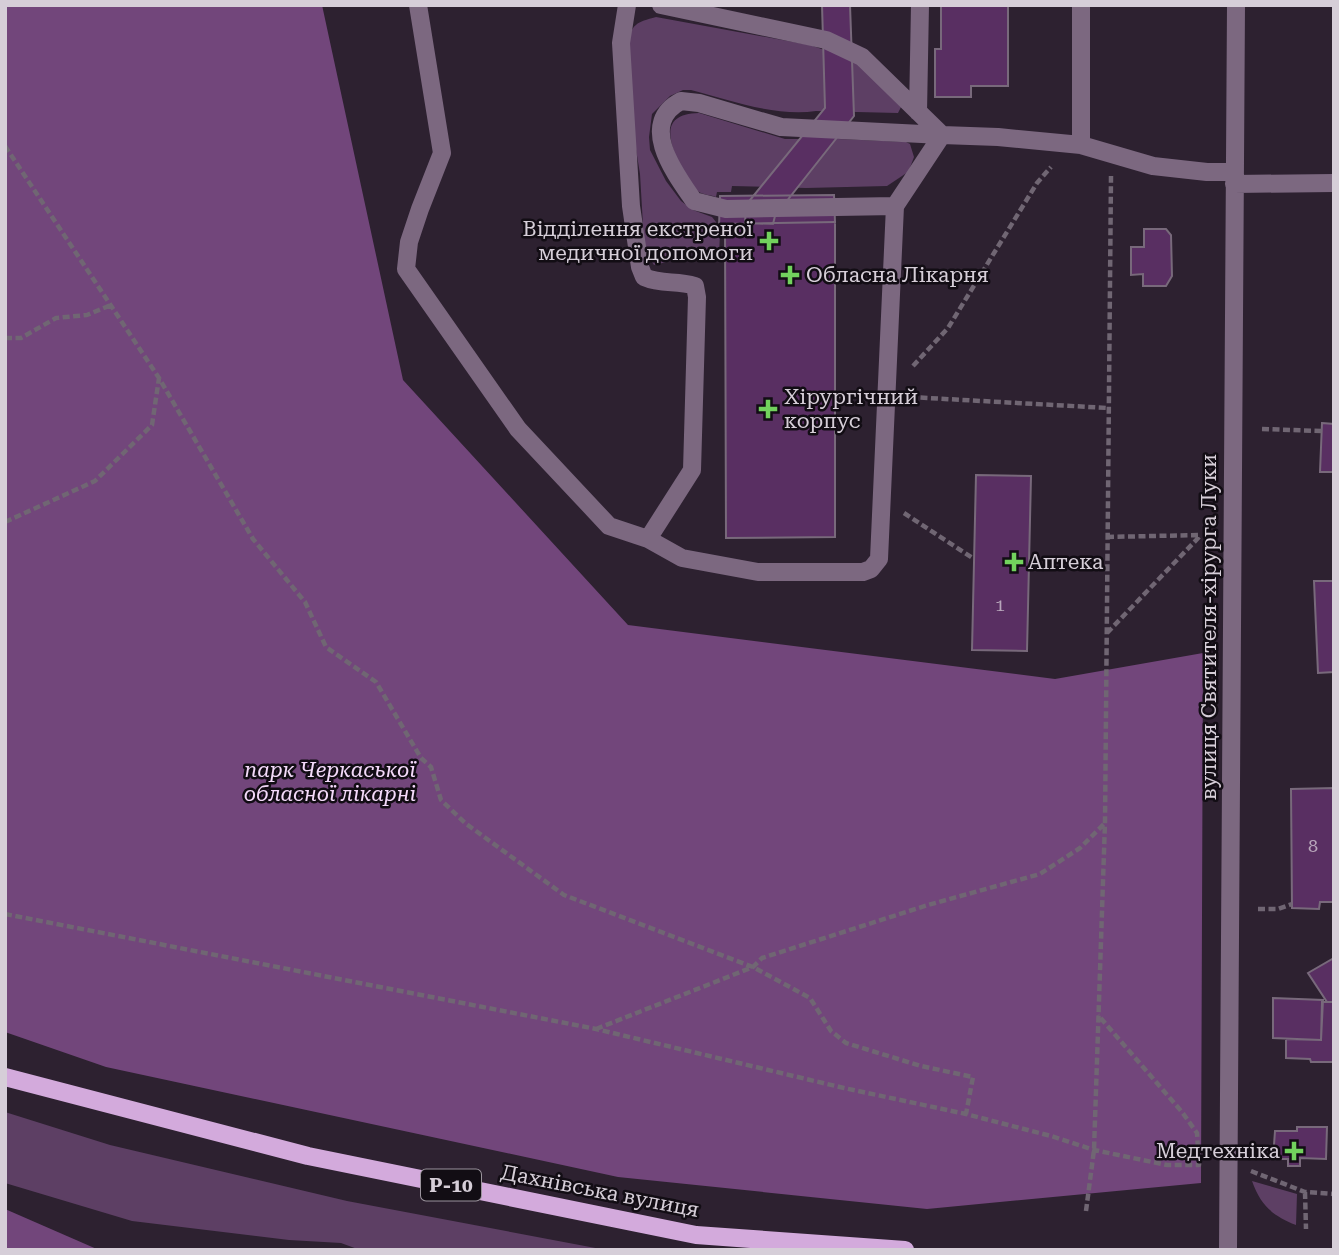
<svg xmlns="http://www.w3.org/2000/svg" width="1339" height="1255" viewBox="0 0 1339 1255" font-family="'Roboto Serif',serif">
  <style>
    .green { fill: #5d3f64 }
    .forest { fill: #72467b }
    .building { fill: #592f62; stroke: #78697b; stroke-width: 2 }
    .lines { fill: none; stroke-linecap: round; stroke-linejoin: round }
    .path { stroke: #706673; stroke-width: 4.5; stroke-dasharray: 7 3.5; stroke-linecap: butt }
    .minor { stroke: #7c6880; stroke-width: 18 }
    .major { stroke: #d3aadc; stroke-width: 18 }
    .poi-dot { fill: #72d25d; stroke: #120d14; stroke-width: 2.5 }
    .labels { text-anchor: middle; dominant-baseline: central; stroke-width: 5; stroke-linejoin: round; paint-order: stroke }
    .number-label { font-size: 18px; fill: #b7a6ba }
    .shield { fill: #120d14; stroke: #9b949d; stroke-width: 2 }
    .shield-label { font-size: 19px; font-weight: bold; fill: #d6ced8 }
    .poi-label { font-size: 21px; fill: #d6ced8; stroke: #120d14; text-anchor: start }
    .street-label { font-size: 21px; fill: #d6ced8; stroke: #120d14 }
    .park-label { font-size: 21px; font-style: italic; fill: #f4dafa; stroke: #120d14 }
  </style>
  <rect width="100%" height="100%" fill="#2d2130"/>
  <path class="green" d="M656 17 810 45 856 61 901 107 898 113 816 111C776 117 729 100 691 90H683L670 96 652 114 649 137 650 150 666 181 681 201 693 210 712 217 716 222 720 233 719 256 703 251H688L675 260 654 265 649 258 644 242 640 174 634 137 628 44C631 24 637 22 656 17Z
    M699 113 785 139H839L906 142 910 144 914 157 911 165 908 172 887 186 806 188 732 186 731 192H717L716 197C711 195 704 195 699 192 689 186 681 171 677 160 667 134 664 114 699 113Z
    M5 1112 110 1145 347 1201 606 1250H360L341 1243 289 1240 132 1221 5 1183Z
    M1252 1181 1297 1194 1296 1225C1272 1215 1261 1206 1252 1181Z"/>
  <path class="forest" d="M5 5H322L403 380 628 625 1055 679 1203 653 1201 1183 927 1209 618 1177 106 1067 5 1032Z
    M5 1209 99 1250H5Z"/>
  <path class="building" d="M822 5H850L854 116 775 216 773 224 745 223 746 205 825 108Z
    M941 5H1008V86H971V97H935V49H941Z
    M834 195 835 222 725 224V227H719L720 196Z
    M835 222V537L726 538 725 224Z
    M1144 229H1166L1171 235 1172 276 1166 286H1143V274L1131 275V247H1144Z
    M1322 423 1334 424V472H1320Z
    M976 475 1031 476 1027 651 972 650Z
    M1314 581H1334V672L1318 673Z
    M1334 788V902H1320L1319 909 1292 908 1291 789Z
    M1334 958V1002H1327L1308 973Z
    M1273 998 1323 1000 1321 1040 1273 1038Z
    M1322 1002H1334V1062H1311L1310 1059 1286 1058V1039L1321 1040Z
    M1297 1127H1327L1326 1159 1300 1158V1166H1288V1159H1273L1275 1131H1297Z"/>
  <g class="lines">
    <path class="path" d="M5 146 159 378 253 539 305 602 326 647 376 682 421 758 431 767 441 800 465 823 564 895 753 967 810 998 831 1031 846 1043 921 1066 973 1077 966 1114
      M5 338H21L56 318 87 315 111 305
      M913 366 948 328 1037 183 1051 167
      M836 396H863
      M910 397 1108 408
      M1262 429 1322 431
      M904 513 974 559
      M5 522 95 481 152 425 159 378
      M1107 537 1200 535
      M1107 633 1201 535
      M1258 909H1278L1292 904
      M5 914 596 1029 844 1088 966 1114 1051 1136 1094 1150 1167 1165H1199L1197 1133 1182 1112 1098 1015
      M596 1029 753 967 762 958 928 905 1040 874 1080 848 1105 823
      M1251 1171 1305 1192 1334 1194
      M1305 1192 1306 1229
      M1086 1211 1094 1150 1105 822 1111 176"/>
    <path class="minor" d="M418 5 442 153 420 209 409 242 406 269 518 429 609 526 648 539 692 470 697 297 695 286C676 280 662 285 644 277L640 267 631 206 621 43 627 5
      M661 5 826 40 862 57 942 135 998 137 1081 145 1153 166 1207 172H1234
      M1081 5V145
      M681 101 699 103 781 127 942 135 895 206 726 209 694 201C676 175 637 124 681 101Z
      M918 112 920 5
      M1234 184 1334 183
      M648 539 682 558 758 572H863L871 569 879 559 895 206
      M1228 1250 1236 5"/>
    <path class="major" d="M5 1077 308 1156 696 1235 905 1250"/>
  </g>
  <g class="poi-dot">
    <path d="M765.5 230.5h7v7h7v7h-7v7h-7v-7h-7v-7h7z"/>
    <path d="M786.5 264.5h7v7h7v7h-7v7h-7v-7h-7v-7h7z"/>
    <path d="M764.5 398.5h7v7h7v7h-7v7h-7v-7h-7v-7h7z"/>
    <path d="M1010.5 551.5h7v7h7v7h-7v7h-7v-7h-7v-7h7z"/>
    <path d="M1290.5 1140.5h7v7h7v7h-7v7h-7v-7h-7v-7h7z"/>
  </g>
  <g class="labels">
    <g class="number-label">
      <text x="1000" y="604">1</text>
      <text x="1313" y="845">8</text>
    </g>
    <rect class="shield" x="421" y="1169.5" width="60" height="31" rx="5"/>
    <g class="shield-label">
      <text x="451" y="1185">Р-10</text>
    </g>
    <g class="poi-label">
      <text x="753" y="229" text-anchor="end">Відділення екстреної<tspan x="753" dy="24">медичної допомоги</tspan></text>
      <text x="806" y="275">Обласна Лікарня</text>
      <text x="784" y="397">Хірургічний<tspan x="784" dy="24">корпус</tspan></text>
      <text x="1028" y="562">Аптека</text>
      <text x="1280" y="1151" text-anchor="end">Медтехніка</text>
    </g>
    <g class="street-label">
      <text transform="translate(1209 627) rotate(-90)">вулиця Святителя-хірурга Луки</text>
      <text transform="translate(600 1191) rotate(11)">Дахнівська вулиця</text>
    </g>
    <g class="park-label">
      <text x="330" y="770">парк Черкаської<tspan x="330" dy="24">обласної лікарні</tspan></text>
    </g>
  </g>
  <rect width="1339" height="1255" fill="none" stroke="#d6ced8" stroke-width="14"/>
</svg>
